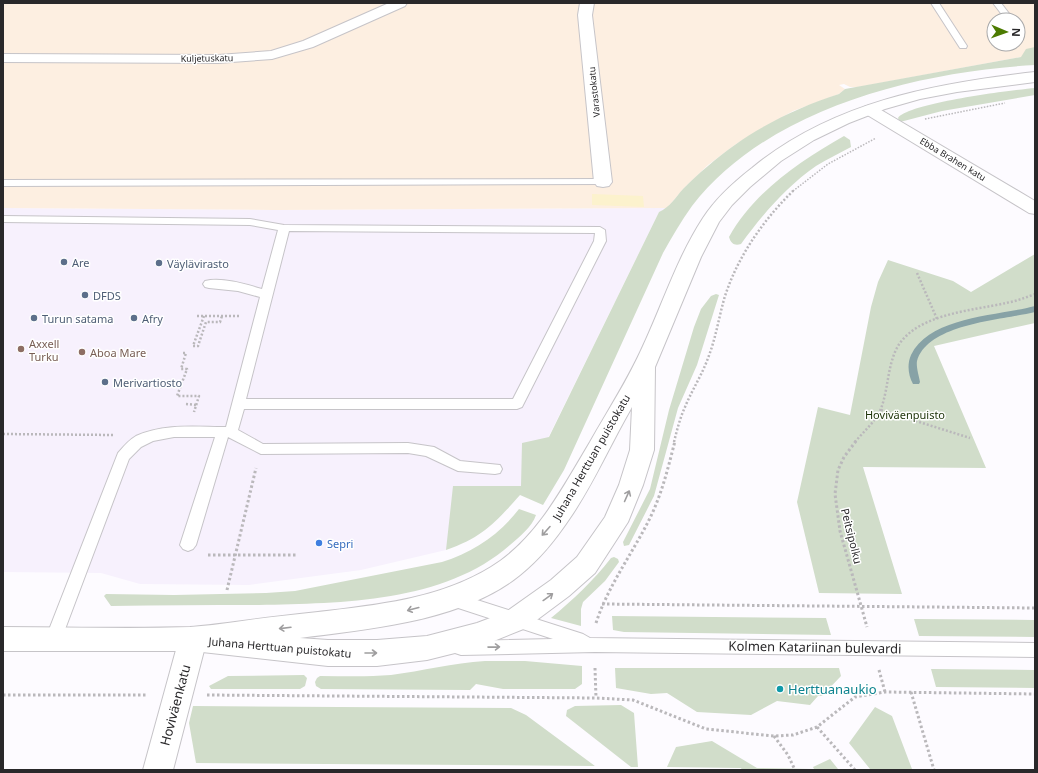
<svg xmlns="http://www.w3.org/2000/svg" width="1038" height="773" viewBox="0 0 1038 773" font-family="'Noto Sans',sans-serif">
  <style>
    .built { fill: #f7f1fd }
    .industrial { fill: #fdefe1; fill-rule: evenodd }
    .green { fill: #d1ddca }
    .sand { fill: #fcf2cd }
    .lines { fill: none; stroke-linecap: round; stroke-linejoin: round }
    .stream { fill: #87a2a6; fill-rule: evenodd }
    .lane-casing { stroke: #c6c4c8; stroke-width: 2 }
    .street-casing { stroke: #c6c4c8; stroke-width: 2 }
    .primary-casing { stroke: #c6c4c8; stroke-width: 2 }
    .path-far2 { stroke: #bab8bb; stroke-width: 1.5; stroke-dasharray: 1.5 1.5; stroke-linecap: butt }
    .path-far1 { stroke: #bab8bb; stroke-width: 2.5; stroke-dasharray: 2 2; stroke-linecap: butt }
    .path { stroke: #bab8bb; stroke-width: 3; stroke-dasharray: 2.5 2.5; stroke-linecap: butt }
    .lane { fill: #fff; fill-rule: evenodd }
    .street { fill: #fff; fill-rule: evenodd }
    .primary { fill: #fff; fill-rule: evenodd }
    .oneway { stroke: #9f9e9f }
    .service-dot { fill: #5c6f8a; stroke: #fff; stroke-width: 1.5 }
    .education-dot { fill: #8d6e63; stroke: #fff; stroke-width: 1.5 }
    .shop-dot { fill: #3f7fe0; stroke: #fff; stroke-width: 1.5 }
    .culture-dot { fill: #0f9aa8; stroke: #fff; stroke-width: 1.5 }
    .labels { text-anchor: middle; dominant-baseline: central; stroke-width: 3; stroke-linejoin: round; paint-order: stroke }
    .far-street-label { font-size: 9px; fill: #29282a; stroke: #fff }
    .service-label { font-size: 11px; fill: #4e5e75; stroke: #fff; text-anchor: start }
    .education-label { font-size: 11px; fill: #785e54; stroke: #fff; text-anchor: start }
    .park-label { font-size: 11px; fill: #1c3207; stroke: #fff }
    .street-label { font-size: 11px; fill: #29282a; stroke: #fff }
    .shop-label { font-size: 11px; fill: #366cbe; stroke: #fff; text-anchor: start }
    .near-street-label { font-size: 13px; fill: #29282a; stroke: #fff }
    .near-culture-label { font-size: 13px; fill: #0d838f; stroke: #fff; text-anchor: start }
  </style>
  <rect width="100%" height="100%" fill="#fdfbff"/>
  <path class="built" d="M3 208 275 210 667 208 659 212 521 493 446 550 361 570 249 585 140 584 101 573 3 572Z"/>
  <path class="industrial" d="M3 3H1035V57H1021L858 87H850L844 84 839 85 845 89 839 94 793 111 764 127 736 144 708 165 684 188 667 208 275 210 3 208ZM994 20H1018V44H994Z"/>
  <path class="green" d="M1035 47V65C916 72 768 108 692 206 681 221 672 237 663 253L564 470 543 505 520 495C495 523 483 537 446 550L453 486H521L522 443 549 437 659 212C670 207 675 198 683 189 691 181 699 173 708 166 745 133 792 109 839 94L845 89 1021 57 1026 49Z
    M1035 88V95L942 111 900 122 898 118C909 103 1013 90 1035 88Z
    M844 136 850 140 851 147C840 153 827 159 816 166 786 187 763 214 741 244 735 246 731 244 729 237 754 192 800 161 844 136Z
    M1035 254V323L934 346 986 468 863 467 902 594 819 593 797 502 818 407 850 415 871 307 878 282 888 260 953 281 971 292Z
    M716 294 719 295 697 365 678 408 654 496 629 545 624 546 623 542 650 489 669 410 694 327 701 309 711 296Z
    M519 509 536 515C532 527 519 537 510 545 444 603 342 603 259 605 210 605 160 605 111 606L104 596 106 594 174 595 266 593 295 591 442 562C473 552 499 535 519 509Z
    M614 557 618 559 619 562 605 581 583 602 581 609V626L551 618C574 599 593 581 611 558Z
    M612 616 826 618 831 635 624 632 613 630Z
    M914 619 1035 620V637L919 636Z
    M485 661H525L582 666V684L575 689H503L476 684 470 690 321 689 316 686 315 682 317 678 320 676C344 676 367 677 391 675 422 671 453 663 485 661Z
    M615 668H839L841 676 822 696H818L810 705 777 701 751 715 697 712 667 693 651 694 616 688Z
    M931 669 1035 670V688L936 687Z
    M304 675 307 678 305 686 300 689H211L209 686 228 676Z
    M621 705 634 713 638 767H631L566 716 567 710 575 706Z
    M193 706 511 708 526 715 595 766 196 763 189 723Z
    M875 707 892 716 912 769 957 770H742L741 768 667 767 676 747 712 741 757 768 814 769 813 767 830 759 838 769H870L849 743Z"/>
  <path class="sand" d="M592 194 643 196 644 207 592 205Z"/>
  <g class="lines">
    <path class="stream" d="M1035 306V312C1003 320 928 323 917 361 916 367 919 376 920 382L919 384H913C908 375 907 364 911 355 930 316 998 316 1035 306Z"/>
    <g class="lane-casing">
      <path id="lane" d="M931 3H939L967 46 966 48H960Z
        M993 3H1001L1014 20H1006Z
        M1018 28H1021L1024 33 1023 35H1018Z
        M603 179 607 180 608 182 607 184 3 186V180Z
        M3 216 250 219 284 225 600 227 605 230 606 241 522 407 517 409H244L238 430 263 444 408 443 434 447 460 461 500 465 502 469 500 473 495 474 458 471 426 456 408 453 261 454 228 437 196 545 193 549 188 551 183 549 180 545 215 437H174L153 441 141 447 129 459 61 640 59 645 53 647 47 645 45 640 118 453C123 447 129 440 136 436 164 423 196 427 226 427L260 297 238 291 209 288 205 287 203 284 205 281C222 277 245 284 262 289L278 230 250 225 3 222ZM289 231 595 233 594 241 513 399H246Z
        M452 592 583 634 590 638 1035 643V657L595 652 461 655 455 653 453 648 455 643 461 641 553 639 446 604 444 599 446 594Z"/>
    </g>
    <g class="street-casing">
      <path id="street" d="M389 3H407L405 6 313 47 272 59 218 63 3 62V54L218 55 271 51 303 41Z
        M580 3H594L592 15 612 182 609 186 603 187 597 186 594 182 578 15Z
        M870 105 876 107 1035 201V214L1029 213 864 113 862 110 864 107Z
        M193 627 203 630 207 639 173 770H143L179 639 183 630Z"/>
    </g>
    <g class="primary-casing">
      <path id="primary" d="M1035 72V82L957 92 920 99 885 109 849 123 814 140 781 161 750 187 732 205 719 222 701 257 655 367 654 450 643 485 628 522 595 573 569 596 526 628 479 647 427 660 377 666H328L193 651H3V627C65 627 128 629 190 627 205 626 220 624 235 622 262 618 290 615 318 612 377 605 439 599 491 567 537 539 563 487 590 442 608 410 628 380 643 346 663 303 677 258 703 218 716 198 734 182 752 168 832 102 935 83 1035 72ZM632 407 630 450 619 485 605 517 577 557 551 580 506 612 477 623 427 636 377 640H328L300 638C370 629 464 621 520 575 540 559 556 539 570 518 594 483 611 443 632 407Z"/>
    </g>
    <path class="path-far2" d="M925 119 1005 103
      M793 191 828 164 876 138"/>
    <path class="path-far1" d="M917 273 937 319
      M197 316H240
      M204 316 193 346H198L206 322H220L222 316
      M183 353H186L181 369H187L177 396H199L194 412
      M186 404 197 405
      M881 410 970 438
      M3 434 113 435
      M674 442C677 430 680 418 685 407 692 390 702 375 708 358 716 338 719 316 725 296 738 256 764 219 794 190
      M855 442C863 432 875 422 880 411 888 392 887 371 895 352 911 314 971 311 1006 303 1016 301 1025 298 1035 294"/>
    <path class="path" d="M856 441 844 457 838 470 835 494 840 531 867 627
      M208 555H297
      M227 590 256 468
      M602 604 1035 608
      M596 623C608 586 632 554 649 520 662 494 668 468 675 441
      M595 668 596 698
      M879 670 885 692
      M911 692 934 770
      M3 695H148
      M207 695 596 698 633 700 706 729 774 736 793 735 817 727 855 697 885 692 1035 694
      M817 727 855 770
      M774 736 788 755 795 770"/>
    <use href="#lane" class="lane"/>
    <use href="#street" class="street"/>
    <use href="#primary" class="primary"/>
  </g>
  <defs><path id="oneway-shaft" d="M-6 0H5M1.5-3L5.5 0L1.5 3" fill="none" stroke-width="1.6" stroke-linecap="round" stroke-linejoin="round"/></defs>
  <g class="oneway">
    <use href="#oneway-shaft" transform="translate(627 496) rotate(-66)"/>
    <use href="#oneway-shaft" transform="translate(546 531) rotate(132)"/>
    <use href="#oneway-shaft" transform="translate(548 597) rotate(-36)"/>
    <use href="#oneway-shaft" transform="translate(413 609) rotate(165)"/>
    <use href="#oneway-shaft" transform="translate(285 628) rotate(173)"/>
    <use href="#oneway-shaft" transform="translate(494 647) rotate(-1)"/>
    <use href="#oneway-shaft" transform="translate(371 653)"/>
  </g>
  <g class="service-dot">
    <circle cx="64" cy="262" r="4"/>
    <circle cx="159" cy="263" r="4"/>
    <circle cx="85" cy="295" r="4"/>
    <circle cx="34" cy="318" r="4"/>
    <circle cx="134" cy="318" r="4"/>
    <circle cx="105" cy="382" r="4"/>
  </g>
  <g class="education-dot">
    <circle cx="21" cy="349" r="4"/>
    <circle cx="82" cy="352" r="4"/>
  </g>
  <circle class="shop-dot" cx="319" cy="543" r="4"/>
  <circle class="culture-dot" cx="780" cy="689" r="4"/>
  <g class="labels">
    <g class="far-street-label">
      <text transform="translate(207 58) rotate(-1)">Kuljetuskatu</text>
      <text transform="translate(594 92) rotate(-96)">Varastokatu</text>
      <text transform="translate(953 159) rotate(31)">Ebba Brahen katu</text>
    </g>
    <g class="service-label">
      <text x="72" y="262">Are</text>
      <text x="167" y="263">Väylävirasto</text>
      <text x="93" y="295">DFDS</text>
      <text x="42" y="318">Turun satama</text>
      <text x="142" y="318">Afry</text>
      <text x="113" y="382">Merivartiosto</text>
    </g>
    <g class="education-label">
      <text x="29" y="343">Axxell<tspan x="29" dy="13">Turku</tspan></text>
      <text x="90" y="352">Aboa Mare</text>
    </g>
    <g class="park-label">
      <text x="905" y="414">Hoviväenpuisto</text>
    </g>
    <g class="street-label">
      <text transform="translate(591 457) rotate(-60)">Juhana Herttuan puistokatu</text>
      <text transform="translate(852 536) rotate(76)">Peitsipolku</text>
      <text transform="translate(280 647) rotate(5)">Juhana Herttuan puistokatu</text>
    </g>
    <g class="shop-label">
      <text x="327" y="543">Sepri</text>
    </g>
    <g class="near-street-label">
      <text transform="translate(815 647) rotate(1)">Kolmen Katariinan bulevardi</text>
      <text transform="translate(175 705) rotate(-75)">Hoviväenkatu</text>
    </g>
    <g class="near-culture-label">
      <text x="788" y="689">Herttuanaukio</text>
    </g>
  </g>
  <rect width="1038" height="773" fill="none" stroke="#29282a" stroke-width="8"/>
  <g transform="translate(1006 32) rotate(92)"><circle r="19" fill="#ffffff" stroke="#a9a9aa"/>
  <path d="M0-3L7 15L0 10L-7 15Z" fill="#4c7b01"/>
  <text y="-6" font-size="11" font-weight="bold" text-anchor="middle" fill="#29282a">N</text>
  </g>
</svg>
